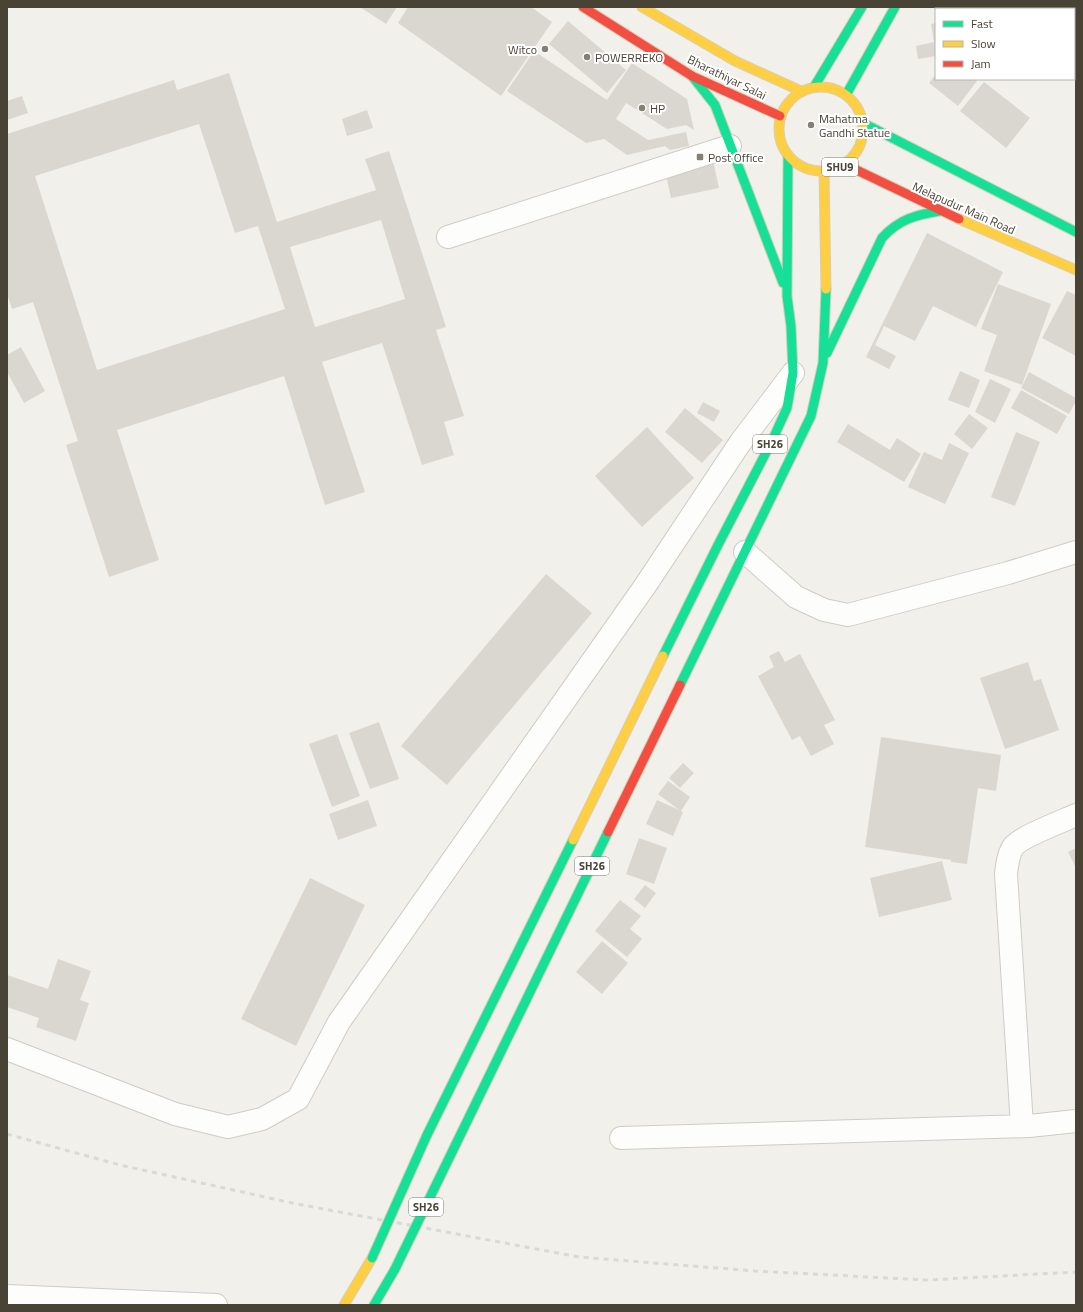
<svg xmlns="http://www.w3.org/2000/svg" width="1083" height="1312" viewBox="0 0 1083 1312" font-family="'Titillium Web',sans-serif">
  <style>
    .building { fill: #dad7d1; fill-rule: evenodd }
    .lines { fill: none; stroke-linecap: round; stroke-linejoin: round }
    .street-casing { stroke: #cfccc6; stroke-width: 24 }
    .fast-casing { stroke: #d6cfb6; stroke-width: 11 }
    .slow-casing { stroke: #d6cfb6; stroke-width: 11 }
    .jam-casing { stroke: #d6cfb6; stroke-width: 11 }
    .street { stroke: #fdfdfc; stroke-width: 22 }
    .fast { stroke: #16e098; stroke-width: 9 }
    .slow { stroke: #ffcf43; stroke-width: 9 }
    .jam { stroke: #f24e42; stroke-width: 9 }
    .rail { stroke: #d9d9d8; stroke-width: 3; stroke-dasharray: 5 5; stroke-linecap: butt }
    .fast-bridge-casing { stroke: #d6cfb6; stroke-width: 11; stroke-linecap: butt }
    .fast-bridge { stroke: #16e098; stroke-width: 9 }
    .poi-dot { fill: #848074; stroke: #fff; stroke-width: 1.5 }
    .labels { text-anchor: middle; dominant-baseline: central; stroke-width: 4; stroke-linejoin: round; paint-order: stroke }
    .shield { fill: #fff; stroke: #807b72; stroke-width: 1 }
    .shield-label { font-size: 11px; font-weight: bold; fill: #494335 }
    .poi-label { font-size: 12px; fill: #494335; stroke: #fff; text-anchor: start }
    .street-label { font-size: 12px; fill: #494335; stroke: #fff }
  </style>
  <rect width="100%" height="100%" fill="#f2f0ea"/>
  <path class="building" d="M360 7H397L386 24Z
    M408 7H531L552 22 501 96 398 23Z
    M568 21 626 70 607 93 549 44Z
    M936 23V56L918 59 916 46 934 42 931 24Z
    M534 51 607 100 632 63 687 99 694 130 686 125 667 129 626 103 616 119 648 140 686 132 689 146 670 150 665 146 627 155 604 139 586 143 507 91Z
    M229 73 277 222 376 190 365 159 389 151 446 327 436 330 464 416 444 422 454 455 422 465 382 343 322 362 365 492 325 505 284 376 117 430 159 560 109 577 66 445 78 441 33 302 12 309 7 294V134L174 80 177 90ZM199 124 235 233 258 226 285 309 97 370 35 176ZM381 220 405 299 315 327 290 247Z
    M936 74V79H975L977 81 958 106 929 83Z
    M984 82 1030 118 1006 148 960 111Z
    M22 96 28 113 7 120V101Z
    M367 110 373 128 347 136 342 119Z
    M712 156 719 188 671 198 664 166Z
    M927 233 1003 272 976 327 933 306 915 341 884 326 875 345 896 356 889 369 866 357Z
    M998 284 1051 304 1022 385 984 371 997 335 981 329Z
    M1067 291 1076 295V356L1042 338Z
    M21 347 45 391 24 403 7 372V355Z
    M960 371 980 380 969 408 948 400Z
    M1029 372 1076 398V401L1069 414 1021 388Z
    M990 379 1011 389 995 423 975 412Z
    M1021 390 1067 416 1057 434 1011 408Z
    M703 402 720 411 714 422 697 413Z
    M685 408 723 440 702 463 665 432Z
    M969 414 988 428 972 449 954 434Z
    M848 424 890 450 897 438 921 454 904 482 837 442Z
    M647 427 694 478 642 527 595 476Z
    M1016 432 1040 442 1015 506 991 497Z
    M949 443 969 453 945 504 908 487 924 452 942 460Z
    M546 574 592 613 447 785 401 746Z
    M779 651 785 662 800 654 835 720 824 725 834 744 811 756 800 736 792 740 758 676 774 667 769 656Z
    M1028 662 1034 681 1041 679 1059 730 1005 749 980 678Z
    M379 722 399 779 370 789 349 733Z
    M337 734 360 796 332 807 309 744Z
    M881 737 1001 755 996 791 978 788 967 864 951 862V860L865 847Z
    M683 763 694 773 680 788 669 778Z
    M668 781 690 797 681 811 683 812 673 836 646 824 657 800 679 810 658 794Z
    M368 800 377 826 338 840 329 814Z
    M639 838 667 848 654 884 626 874Z
    M1076 848V868L1068 852Z
    M942 861 952 900 879 917 870 878Z
    M310 878 365 905 296 1046 241 1019Z
    M645 885 656 893 645 908 634 899Z
    M620 900 641 916 630 929 642 939 627 957 595 931Z
    M602 941 628 963 602 994 576 972Z
    M58 959 91 971 80 1000 89 1003 76 1041 36 1027 39 1018 7 1007V975L48 989Z"/>
  <g class="lines">
    <g class="street-casing">
      <path id="street" d="M448 237 730 146
        M745 552 796 597 824 610 848 615 1008 573 1076 552
        M7 1049 175 1114 228 1127 262 1119 298 1099 339 1022 645 586 740 443 793 373
        M1022 1126 1006 874C1007 865 1008 855 1013 847 1020 837 1063 821 1076 815
        M621 1138 1029 1126 1076 1121
        M7 1296 216 1305"/>
    </g>
    <g class="fast-casing">
      <path id="fast" d="M692 76 715 105 783 283
        M814 87 862 7
        M846 95 895 7
        M863 123 1076 232
        M827 353 882 238C899 219 916 215 940 211
        M663 656 718 545 772 441 787 408 793 373 791 326 787 296 788 156
        M680 685 811 416 823 363 826 289
        M427 1135 573 840
        M456 1144 608 832
        M374 1305 395 1269"/>
    </g>
    <g class="slow-casing">
      <path id="slow" d="M642 7 735 61 801 91
        M779 129a42 42 0 1 1 84 0a42 42 0 1 1-84 0Z
        M824 171 826 289
        M959 219 1076 270
        M573 840 663 656
        M344 1305 372 1258"/>
    </g>
    <g class="jam-casing">
      <path id="jam" d="M583 7 692 76 780 116
        M844 164 959 219
        M608 832 680 685"/>
    </g>
    <use href="#street" class="street"/>
    <use href="#fast" class="fast"/>
    <use href="#slow" class="slow"/>
    <use href="#jam" class="jam"/>
    <path class="rail" d="M7 1134 120 1165 292 1203 579 1257 755 1271 927 1280 1076 1272"/>
    <g class="fast-bridge-casing">
      <path id="fast-bridge" d="M372 1258 427 1135
        M395 1269 456 1144"/>
    </g>
    <use href="#fast-bridge" class="fast-bridge"/>
  </g>
  <g class="poi-dot">
    <circle cx="545" cy="49" r="4"/>
    <circle cx="587" cy="57" r="4"/>
    <circle cx="642" cy="108" r="4"/>
    <circle cx="811" cy="125" r="4"/>
    <rect x="696" y="153" width="8" height="8" rx="2"/>
  </g>
  <g class="labels">
    <g class="shield">
      <rect x="822" y="158" width="36" height="18" rx="3"/>
      <rect x="753" y="435" width="34" height="18" rx="3"/>
      <rect x="575" y="857" width="34" height="18" rx="3"/>
      <rect x="409" y="1198" width="34" height="18" rx="3"/>
    </g>
    <g class="shield-label">
      <text x="840" y="167">SHU9</text>
      <text x="770" y="444">SH26</text>
      <text x="592" y="866">SH26</text>
      <text x="426" y="1207">SH26</text>
    </g>
    <g class="poi-label">
      <text x="537" y="49" text-anchor="end">Witco</text>
      <text x="595" y="57">POWERREKO</text>
      <text x="650" y="108">HP</text>
      <text x="819" y="118">Mahatma<tspan x="819" dy="14">Gandhi Statue</tspan></text>
      <text x="708" y="157">Post Office</text>
    </g>
    <g class="street-label">
      <text transform="translate(727 77) rotate(26)">Bharathiyar Salai</text>
      <text transform="translate(964 208) rotate(24)">Melapudur Main Road</text>
    </g>
  </g>
  <rect width="1083" height="1312" fill="none" stroke="#494335" stroke-width="16"/>
  <rect x="935" y="8" width="140" height="72" fill="#ffffff" stroke="#b6b4ae"/>
  <rect x="943" y="21" width="20" height="6" fill="#16e098" stroke="#b6b4ae"/>
  <text x="971" y="28" font-size="12" fill="#494335">Fast</text>
  <rect x="943" y="41" width="20" height="6" fill="#ffcf43" stroke="#b6b4ae"/>
  <text x="971" y="48" font-size="12" fill="#494335">Slow</text>
  <rect x="943" y="61" width="20" height="6" fill="#f24e42" stroke="#b6b4ae"/>
  <text x="971" y="68" font-size="12" fill="#494335">Jam</text>
</svg>
